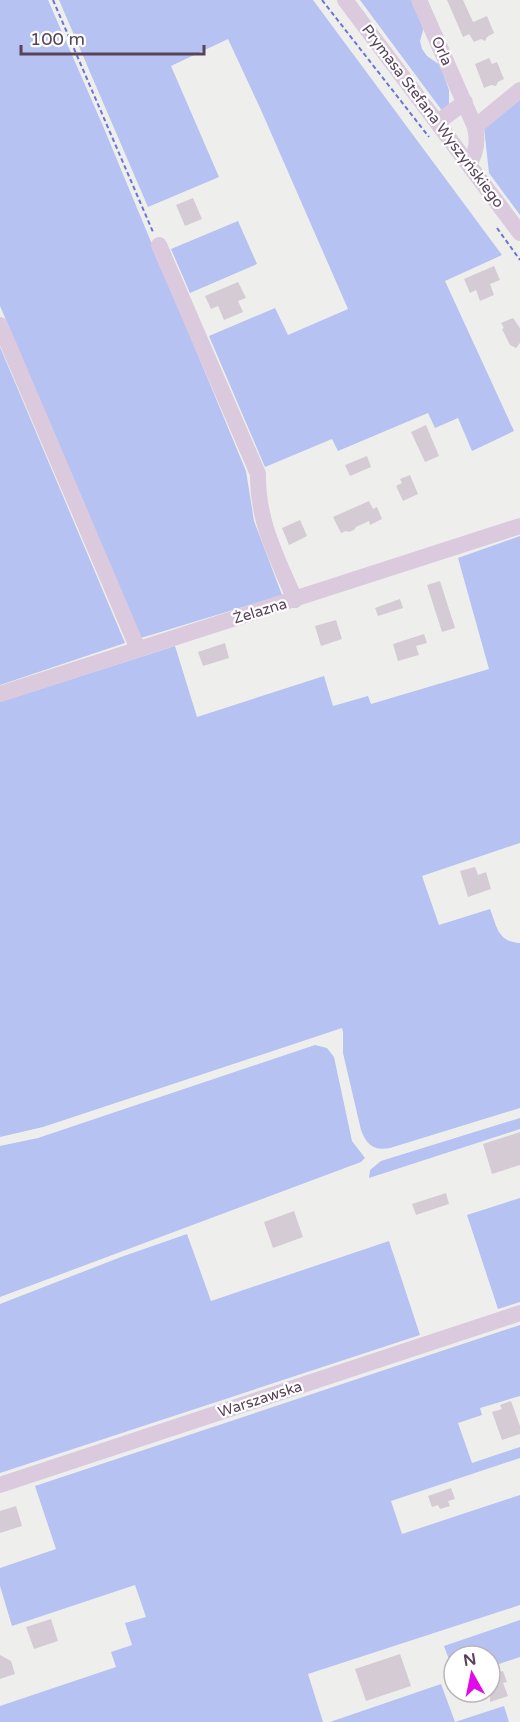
<svg xmlns="http://www.w3.org/2000/svg" width="520" height="1722" viewBox="0 0 520 1722" font-family="'Varela Round',sans-serif">
  <style>
    .green { fill: #b5c2f2 }
    .building { fill: #d4cbd4 }
    .lines { fill: none; stroke-linecap: round; stroke-linejoin: round }
    .path { stroke: #6b75d2; stroke-width: 2; stroke-dasharray: 4.5 3; stroke-linecap: butt }
    .minor { stroke: #dbc9de; stroke-width: 16 }
    .labels { text-anchor: middle; dominant-baseline: central; stroke-width: 4.5; stroke-linejoin: round; paint-order: stroke }
    .street-label { font-size: 15px; fill: #58435b; stroke: #fff }
  </style>
  <rect width="100%" height="100%" fill="#eeefec"/>
  <path class="green" d="M0 0H48L103 126 246 471 254 521 282 595 141 638 0 306Z
    M59 0H313L502 255 445 281 514 431 472 451 458 418 435 428 428 413 338 451 332 439 265 467 209 336 275 308 288 335 348 309 261 110 228 39 171 66 219 177 148 207Z
    M360 0H412L424 27 420 41 422 49 427 56 440 65 449 90V108L443 112Z
    M520 99V215L489 173 484 128Z
    M238 221 257 264 190 293 171 249Z
    M0 347 125 643 0 685Z
    M520 536V843L422 876 439 925 490 909C497 927 498 942 520 943V1108L390 1148C373 1151 367 1145 361 1130L343 1053V1032L342 1028 43 1127 0 1137V702L175 646 197 717 324 676 333 706 368 696 371 704 489 669 458 558Z
    M315 1045 327 1048 334 1057 352 1141 365 1158 361 1162 0 1297V1146L38 1138Z
    M520 1118V1129L369 1178 370 1170 381 1161Z
    M520 1198V1302L498 1309 467 1215Z
    M187 1234 211 1301 389 1241 420 1335 0 1473V1304L121 1257Z
    M520 1325V1396L480 1408 482 1415 458 1423 472 1463 520 1447V1458L391 1501 402 1534 520 1495V1605L308 1674 323 1722H0V1706L116 1667 111 1652 132 1645 125 1623 146 1617 135 1585 12 1626 0 1586V1568L56 1549 35 1486Z
    M520 1620V1657L490 1667V1656H454V1673L444 1646Z
    M441 1684 455 1722 504 1706 509 1722H330Z"/>
  <path class="building" d="M447 0H463L473 22 487 16 494 33 487 37 485 41 481 39 474 42 469 34 463 37Z
    M489 58 492 64 497 62 504 79 498 82 496 86 491 85 484 88 475 64Z
    M193 198 202 219 185 226 176 205Z
    M494 266 500 280 490 284 494 295 480 301 476 290 470 293 464 279Z
    M238 282 246 298 238 301 243 312 224 320 218 306 211 309 205 296Z
    M513 318 520 328V343L516 348 510 345 502 329 504 328 501 323Z
    M426 425 439 456 425 462 411 432Z
    M367 456 371 467 350 476 345 465Z
    M410 475 418 494 403 501 396 486 402 483 400 479Z
    M369 501 373 509 377 507 382 519 370 525 369 521 356 527 354 530 349 532 346 531 341 533 333 517Z
    M300 520 307 536 289 545 282 528Z
    M440 581 455 628 442 632 427 585Z
    M400 599 403 608 378 616 375 608Z
    M336 620 342 639 321 646 315 626Z
    M424 634 427 643 416 646 419 655 398 661 393 644Z
    M225 643 229 658 203 666 198 652Z
    M475 867 478 875 486 872 491 889 468 897 460 871Z
    M520 1132V1165L492 1174 483 1144Z
    M446 1193 449 1204 416 1215 412 1204Z
    M294 1211 303 1237 273 1248 264 1222Z
    M511 1401 520 1426V1434L502 1440 492 1412 502 1409 500 1405Z
    M451 1488 455 1499 448 1501 450 1506 440 1509 438 1505 432 1507 428 1496Z
    M16 1506 22 1526 0 1533V1511Z
    M51 1619 58 1641 34 1649 26 1627Z
    M400 1654 411 1686 366 1701 355 1669Z
    M0 1655 11 1661 15 1674 0 1679Z
    M503 1671 507 1682 503 1683 508 1696 490 1702V1675Z"/>
  <g class="lines">
    <path class="path" d="M53 0 153 232
      M322 0 429 137
      M497 228 520 260"/>
    <path class="minor" d="M345 0 520 233
      M419 0 475 127C478 141 477 152 469 164
      M438 122 465 102
      M475 127 520 90
      M159 245 258 474C257 521 277 557 295 600
      M0 325 138 649
      M0 694 520 526
      M0 1485 520 1313"/>
  </g>
  <g class="labels">
    <g class="street-label">
      <text transform="translate(442 51) rotate(66)">Orla</text>
      <text transform="translate(433 116) rotate(53)">Prymasa Stefana Wyszyńskiego</text>
      <text transform="translate(260 611) rotate(-17)">Żelazna</text>
      <text transform="translate(260 1399) rotate(-18)">Warszawska</text>
    </g>
  </g>
  <g transform="translate(472 1674) rotate(351)"><circle r="28" fill="#ffffff" stroke="#bcb4bd" stroke-width="1.5"/>
  <path d="M0-4.5L10 22L0 15L-10 22Z" fill="#e10bea"/>
  <text y="-9" font-size="16" font-weight="bold" text-anchor="middle" fill="#58435b">N</text>
  </g>
  <path d="M21 45v9h183v-9" fill="none" stroke="#58435b" stroke-width="3"/>
  <text x="30" y="45" font-size="18" fill="#58435b" stroke="#ffffff" stroke-width="4.5" paint-order="stroke">100 m</text>
</svg>
